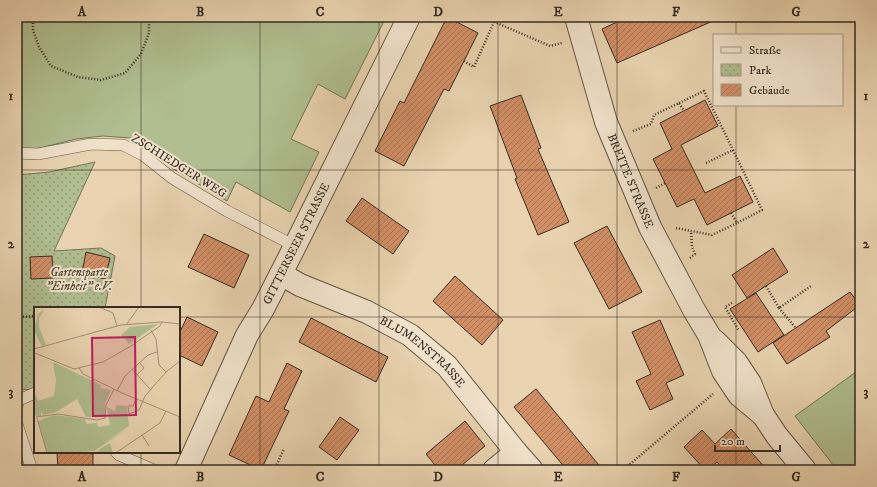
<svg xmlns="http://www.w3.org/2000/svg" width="877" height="487" viewBox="0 0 877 487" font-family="'IM FELL DW Pica',serif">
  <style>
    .grass { fill: #b0be90; stroke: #737558 }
    .park { fill: url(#park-dots); stroke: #737558 }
    .building { fill: url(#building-hatch); stroke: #362c20 }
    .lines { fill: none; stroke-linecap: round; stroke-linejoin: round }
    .service-casing { stroke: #635644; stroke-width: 12 }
    .minor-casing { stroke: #635644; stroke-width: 24 }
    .tertiary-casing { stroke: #635644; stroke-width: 24 }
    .path { stroke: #362c20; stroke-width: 2.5; stroke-dasharray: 1 2; stroke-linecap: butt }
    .service { stroke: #f1e2cc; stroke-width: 11 }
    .minor { stroke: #f1e2cc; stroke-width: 22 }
    .tertiary { stroke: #f1e2cc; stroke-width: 22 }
    .grid { fill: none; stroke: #362c20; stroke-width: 1; stroke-opacity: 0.55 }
    .labels { text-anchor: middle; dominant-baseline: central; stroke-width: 4; stroke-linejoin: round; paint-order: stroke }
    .street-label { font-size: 12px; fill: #362c20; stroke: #f1e2cc }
    .park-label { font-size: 12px; font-style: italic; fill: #4e4936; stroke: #f1e2cc }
    .inset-road { fill: none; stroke: #a19076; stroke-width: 1 }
    .view { fill: #c2185b; fill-opacity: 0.15; stroke: #c2185b; stroke-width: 2 }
    .inset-edge { fill: none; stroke: #362c20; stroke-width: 2 }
    .neatline { fill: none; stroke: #362c20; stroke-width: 1.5 }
    .grid-label { font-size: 13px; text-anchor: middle; font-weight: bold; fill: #362c20 }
  </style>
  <defs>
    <pattern id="park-dots" width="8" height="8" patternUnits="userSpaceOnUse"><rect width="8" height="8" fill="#b0be90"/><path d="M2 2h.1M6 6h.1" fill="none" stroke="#909b75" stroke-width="1.8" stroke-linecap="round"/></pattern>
    <pattern id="building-hatch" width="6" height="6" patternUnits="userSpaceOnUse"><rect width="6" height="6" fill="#d28f66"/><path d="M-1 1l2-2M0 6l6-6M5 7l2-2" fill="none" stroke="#ab7554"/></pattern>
  </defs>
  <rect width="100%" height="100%" fill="#e9d3b0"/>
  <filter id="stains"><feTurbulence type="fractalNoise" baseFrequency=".005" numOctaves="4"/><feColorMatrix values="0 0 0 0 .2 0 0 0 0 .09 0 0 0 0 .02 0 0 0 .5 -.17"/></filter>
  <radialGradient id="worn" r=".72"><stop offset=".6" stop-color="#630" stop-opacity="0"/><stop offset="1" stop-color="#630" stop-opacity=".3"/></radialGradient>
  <path class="grass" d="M17 17H386L345 99 318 84 291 139 319 152 290 212 236 182 227 201 172 168 152 151 130 138 103 136 76 139 36 149 17 148Z
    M860 369V470H837L795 416Z"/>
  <path class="park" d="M95 162 54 251 101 248 115 256 105 308H35V389L17 390V175L49 172Z"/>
  <path class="building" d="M447 17 478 33 449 91 444 89 404 166 375 151 400 101 404 103Z
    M628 17H722L617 63 602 29Z
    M521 95 541 148 538 149 569 222 538 235 515 179 517 178 490 106Z
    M705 100 718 126 681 145 705 193 740 176 753 202 707 225 694 199 677 207 653 159 672 149 660 123Z
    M362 198 409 231 393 254 346 221Z
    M607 226 642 292 609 309 574 243Z
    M204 234 249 255 234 288 188 267Z
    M773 248 788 272 747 298 732 275Z
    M86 252 110 258 105 279 82 273Z
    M52 256 53 278 31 279 30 257Z
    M455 276 503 320 482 345 433 301Z
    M850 292 860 305 826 331 830 337 787 364 773 343Z
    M756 293 784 335 758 352 730 309Z
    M187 317 218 332 202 366 179 355V334Z
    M311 318 388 357 376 382 299 342Z
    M660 320 684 375 666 383 673 399 650 410 636 381 651 374 632 332Z
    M287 363 302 371 284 409 289 411 261 470 229 455 256 396 269 402Z
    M536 389 603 470H567L514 407Z
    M340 417 359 430 337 460 319 447Z
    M465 421 485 446 456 470H439L426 454Z
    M731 429 767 470H724L717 462 708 470H705L684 447 702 430 715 444Z
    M57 452H93V470H58Z"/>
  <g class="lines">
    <g class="service-casing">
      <path id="service" d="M17 153 38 154 91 144 123 145 143 155 172 178 227 211 295 246
        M17 406 19 400 35 393
        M17 424 32 470
        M116 452 119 455 154 470"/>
    </g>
    <g class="minor-casing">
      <g id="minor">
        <path id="s1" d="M281 274 300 285 367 312 410 335 447 366 516 452 532 470"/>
        <path id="s2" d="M186 470 247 335 263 309 295 246 409 17"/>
        <path d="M494 470 516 452"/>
      </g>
    </g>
    <g class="tertiary-casing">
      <g id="tertiary">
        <path id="s3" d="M576 17 606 122 650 227 694 310 709 335 723 371 739 395 763 415"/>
        <path d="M715 341 736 362 750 383 763 415 777 436 805 470"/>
      </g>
    </g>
    <path class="path" d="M33 17V30L39 47 51 66 78 77 101 80 125 73 141 54 149 33V17
      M483 17 550 46 562 43
      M464 61 474 67 494 22
      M679 103 704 91 733 150
      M633 131 651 124 654 115 679 103 684 111
      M706 163 733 150 762 210 737 223
      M656 188 665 183
      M676 228 712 235 737 223 731 213
      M690 258 695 254 692 247 691 231
      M766 286 779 308 811 286
      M732 303 725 307 739 331
      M779 308 795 327
      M17 317 35 316
      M274 470 284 449
      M623 470 713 394"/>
    <use href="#service" class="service"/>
    <use href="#minor" class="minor"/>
    <use href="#tertiary" class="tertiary"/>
  </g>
  <path class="grid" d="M141 17V308M260 17V470M379 17V470M498 17V470M617 17V470M736 17V35M736 105V470M17 170H860M17 317H35M179 317H860M141 452V470"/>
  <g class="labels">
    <g class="street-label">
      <text transform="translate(179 166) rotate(32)">ZSCHIEDGER WEG</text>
      <text stroke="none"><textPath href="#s3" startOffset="173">BREITE STRASSE</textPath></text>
      <text stroke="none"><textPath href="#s2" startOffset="252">GITTERSEER STRASSE</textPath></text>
      <text stroke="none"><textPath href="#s1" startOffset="163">BLUMENSTRASSE</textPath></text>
    </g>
    <g class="park-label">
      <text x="79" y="272">Gartensparte<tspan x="79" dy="14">"Einheit" e.V.</tspan></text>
    </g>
  </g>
  <g transform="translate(34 307)">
    <rect width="146" height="146" fill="#e9d3b0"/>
    <path d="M11 2 5 11V20L12 38 8 39 1 26V19L4 7ZM124 17 95 37 87 28 96 20ZM19 55 67 78 66 81 77 83 71 97V110H52L43 92 22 105 9 108 3 94 20 89 22 73ZM63 116 70 136 96 120 60 144 33 146 27 128 52 121 51 117Z" fill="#b0be90"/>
    <path d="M0 85 7 100V110L0 108ZM82 98 93 99 95 119 70 136 64 120 76 118 73 100 81 104ZM20 108 51 112 53 121 27 128 33 146H13L4 114ZM76 136 79 146H62L69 140Z" fill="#b0be90"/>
    <path class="inset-road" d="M65 0 79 6 83 19M92 18 105 0M94 41 126 19 128 15M0 42 87 18 128 15 146 17M1 46 40 62 69 55 95 40M45 61 49 67 88 86 146 110M98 62 116 82M132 65 146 54M103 68 110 61 106 56M83 84 91 69 114 48 123 45M102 92 99 99H94L95 107 105 103 111 89 132 65 125 58 122 32 117 23M2 110 24 107 63 113 71 111 72 98 80 82M145 110 146 132M3 111 13 146M108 128 115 139M83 145 126 116 132 104"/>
    <path class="view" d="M101 30 102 108 59 109 58 31Z"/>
    <rect width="146" height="146" class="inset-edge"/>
  </g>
  <rect width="877" height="487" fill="none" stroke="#e9d3b0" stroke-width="44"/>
  <rect x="713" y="34" width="130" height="72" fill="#f1e2cc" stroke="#a69987"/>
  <rect x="721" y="47" width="20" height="6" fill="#f1e2cc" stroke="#a69987"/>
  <text x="749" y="54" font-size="12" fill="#362c20">Straße</text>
  <rect x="721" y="64" width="20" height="12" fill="url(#park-dots)" stroke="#a69987"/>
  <text x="749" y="74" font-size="12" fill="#362c20">Park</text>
  <rect x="721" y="84" width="20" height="12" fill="url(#building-hatch)" stroke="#a69987"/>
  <text x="749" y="94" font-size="12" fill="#362c20">Gebäude</text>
  <path d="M715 445v6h65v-6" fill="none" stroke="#362c20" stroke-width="2"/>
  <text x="721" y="445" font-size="12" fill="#362c20" stroke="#f1e2cc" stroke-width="3" paint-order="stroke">20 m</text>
  <rect x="22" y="22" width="833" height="443" class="neatline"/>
  <g class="grid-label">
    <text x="82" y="16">A</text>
    <text x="200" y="16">B</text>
    <text x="320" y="16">C</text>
    <text x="438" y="16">D</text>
    <text x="558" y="16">E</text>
    <text x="676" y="16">F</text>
    <text x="796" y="16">G</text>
    <text x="11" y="100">1</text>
    <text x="866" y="100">1</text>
    <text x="11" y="248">2</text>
    <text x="866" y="248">2</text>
    <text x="11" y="396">3</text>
    <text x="866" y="396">3</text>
    <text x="82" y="481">A</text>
    <text x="200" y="481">B</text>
    <text x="320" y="481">C</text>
    <text x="438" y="481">D</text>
    <text x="558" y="481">E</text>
    <text x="676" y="481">F</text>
    <text x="796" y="481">G</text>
  </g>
  <rect width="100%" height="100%" filter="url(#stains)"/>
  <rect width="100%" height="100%" fill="url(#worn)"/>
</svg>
